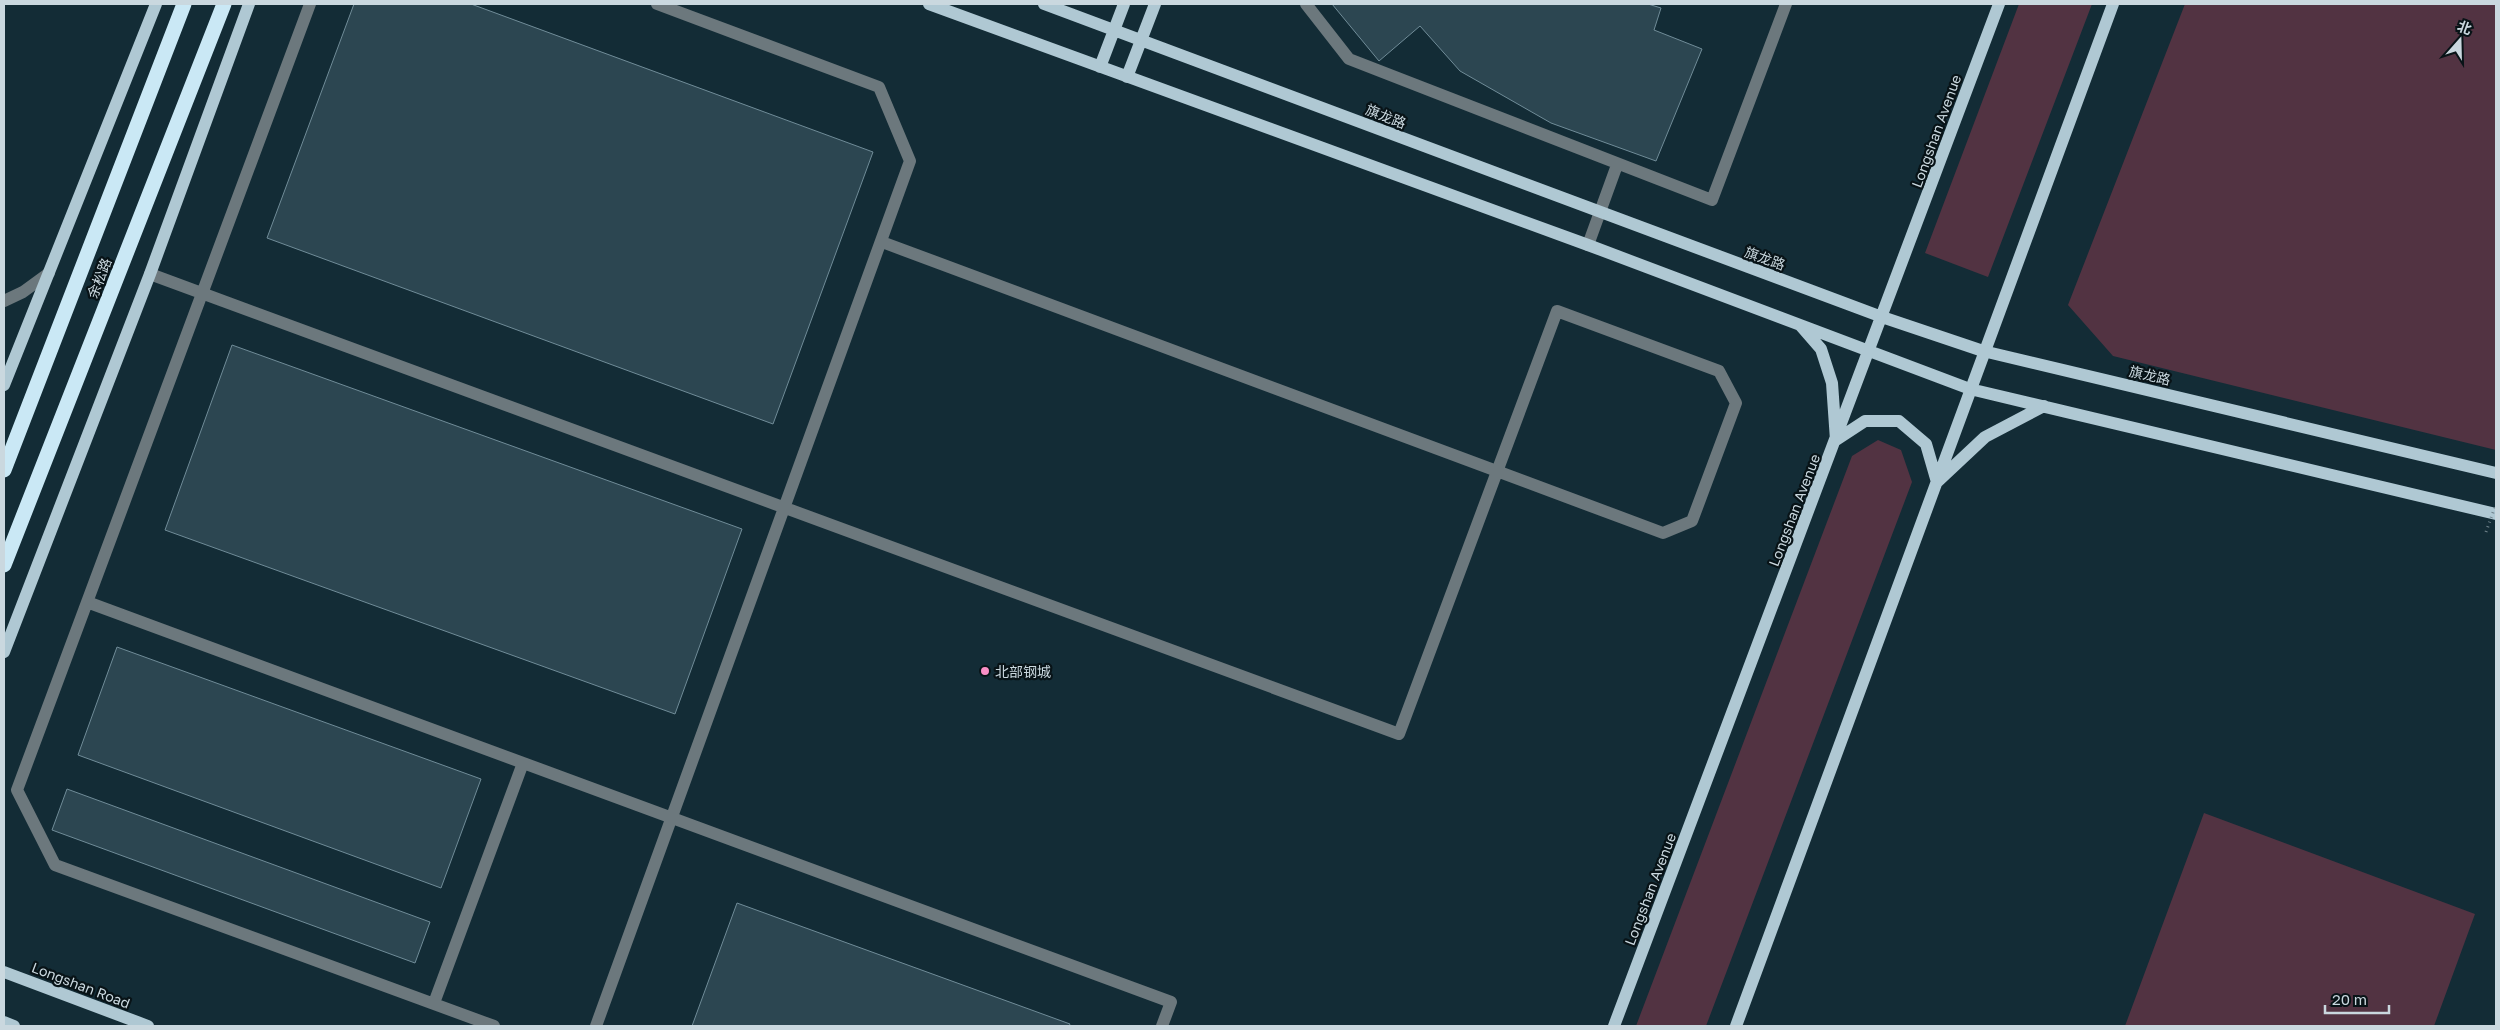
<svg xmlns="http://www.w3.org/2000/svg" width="2500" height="1030" viewBox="0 0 2500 1030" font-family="'Golos Text','Noto Sans SC',sans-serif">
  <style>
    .green { fill: #523342 }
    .building { fill: #2c4651; stroke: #708c98 }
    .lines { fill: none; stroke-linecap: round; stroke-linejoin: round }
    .minor { stroke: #6c787d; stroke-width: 12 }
    .major { stroke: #afc8d3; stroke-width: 12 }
    .highway { stroke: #cae8f5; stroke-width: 15 }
    .path-bridge { stroke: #6f828b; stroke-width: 3; stroke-dasharray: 1 4; stroke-linecap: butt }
    .poi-dot { fill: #fa8fc6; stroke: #081317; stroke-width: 2 }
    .labels { text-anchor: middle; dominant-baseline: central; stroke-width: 4.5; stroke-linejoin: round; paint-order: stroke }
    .street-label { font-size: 14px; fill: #cad8df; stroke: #081317 }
    .poi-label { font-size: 14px; fill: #cad8df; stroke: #081317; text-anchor: start }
  </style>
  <rect width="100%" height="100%" fill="#132c36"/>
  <path class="green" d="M2019 4H2092L1988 277 1925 253Z
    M2185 4H2496V450L2113 356 2068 305Z
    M1878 440 1901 450 1912 482 1706 1026H1636L1852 456Z
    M2204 813 2475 914 2434 1026H2125Z"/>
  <path class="building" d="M354 4H471L873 152 773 424 267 238Z
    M1332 4H1648L1661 8 1654 30 1702 49 1656 161 1551 123 1460 71 1420 26 1379 61Z
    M232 345 742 529 675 714 165 530Z
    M117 647 481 779 441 888 78 755Z
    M67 789 430 922 415 963 52 830Z
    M737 903 1070 1024 1069 1026H692Z"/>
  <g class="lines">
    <path class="minor" d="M310 4 17 790 55 865 494 1026
      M1306 4 1349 59 1712 200 1786 4
      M1588 245 1617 165
      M150 274 1399 734 1557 311 1719 371 1736 403 1692 521 1663 533 882 242
      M4 301 23 292 49 273
      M87 602 1171 1002 1162 1026
      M434 1003 523 763
      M596 1026 910 161 879 87 657 4"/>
    <path class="major" d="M929 4 1588 245 1970 389 2496 514
      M1044 4 1882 317 1983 351 2496 473
      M1100 67 1124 4
      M1127 77 1155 4
      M1801 326 1821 349 1832 383 1836 440 1865 421H1899L1926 444 1937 482 1985 437 2044 406
      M4 385 156 4
      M4 652 150 274 249 4
      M4 972 148 1026
      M4 1022 14 1026
      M1614 1026 1999 4
      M1736 1026 2113 4"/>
    <path class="highway" d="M4 470 184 4
      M4 565 224 4"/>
    <path class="path-bridge" d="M2486 532 2496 504"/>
  </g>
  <circle class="poi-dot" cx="985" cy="671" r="5"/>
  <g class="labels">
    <g class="street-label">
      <text transform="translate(1386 116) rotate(21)">旗龙路</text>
      <text transform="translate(1936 131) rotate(-70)">Longshan Avenue</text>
      <text transform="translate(1765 258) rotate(20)">旗龙路</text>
      <text transform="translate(99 278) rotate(-69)">余松路</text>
      <text transform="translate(2150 375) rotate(13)">旗龙路</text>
      <text transform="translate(1794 510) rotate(-69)">Longshan Avenue</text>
      <text transform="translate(1650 889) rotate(-69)">Longshan Avenue</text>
      <text transform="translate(81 985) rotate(21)">Longshan Road</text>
    </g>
    <g class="poi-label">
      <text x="995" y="671">北部钢城</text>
    </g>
  </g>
  <rect width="2500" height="1030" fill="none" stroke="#cad8df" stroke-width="10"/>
  <g transform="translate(2460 40) rotate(20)" stroke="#081317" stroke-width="4" paint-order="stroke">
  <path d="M0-4L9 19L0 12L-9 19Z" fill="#cad8df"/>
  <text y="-8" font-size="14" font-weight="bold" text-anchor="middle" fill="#cad8df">北</text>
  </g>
  <path d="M2325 1005v8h64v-8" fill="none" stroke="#cad8df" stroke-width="2.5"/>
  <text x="2332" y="1005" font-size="15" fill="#cad8df" stroke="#081317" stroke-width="4" paint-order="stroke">20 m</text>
</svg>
